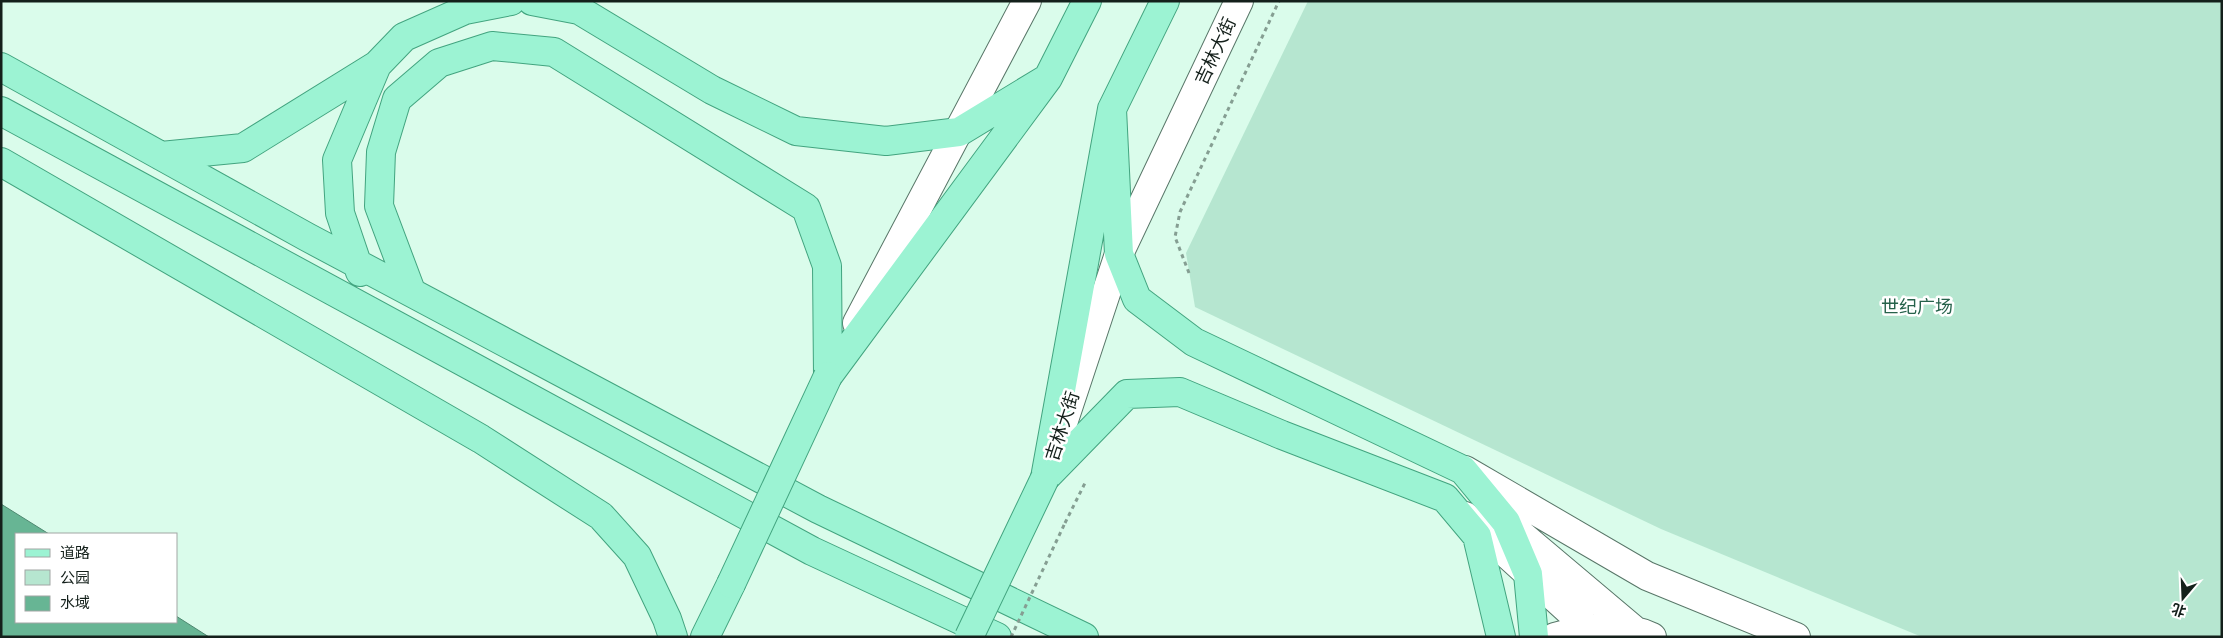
<svg xmlns="http://www.w3.org/2000/svg" width="2223" height="638" viewBox="0 0 2223 638" font-family="Inter,'Noto Sans SC',sans-serif">
  <style>
    .green { fill: #b6e6d0 }
    .water { fill: #67b594; stroke: #4e8870 }
    .lines { fill: none; stroke-linecap: round; stroke-linejoin: round }
    .minor-casing { stroke: #587668; stroke-width: 30 }
    .major-casing { stroke: #42a47f; stroke-width: 30 }
    .path { stroke: #859e92; stroke-width: 3; stroke-dasharray: 4 4; stroke-linecap: butt }
    .minor { stroke: #fff; stroke-width: 28 }
    .major { stroke: #9cf3d3; stroke-width: 28 }
    .major-bridge-casing { stroke: #42a47f; stroke-width: 30; stroke-linecap: butt }
    .path-bridge { stroke: #859e92; stroke-width: 3; stroke-dasharray: 4 4; stroke-linecap: butt }
    .major-bridge { stroke: #9cf3d3; stroke-width: 28 }
    .labels { text-anchor: middle; dominant-baseline: central; stroke-width: 5; stroke-linejoin: round; paint-order: stroke }
    .street-label { font-size: 18px; fill: #14201b; stroke: #fff }
    .park-label { font-size: 18px; fill: #26624b; stroke: #fff }
  </style>
  <rect width="100%" height="100%" fill="#dafceb"/>
  <path class="green" d="M1308 1H2222V637H1922L1661 529 1195 307 1186 253Z"/>
  <path class="water" d="M1 504 49 534H16V622H176V616L209 637H1Z"/>
  <g class="lines">
    <g class="minor-casing">
      <path id="minor" d="M857 323 1027 1
        M1064 420 1119 254 1239 1
        M1465 470 1647 576 1796 637
        M1465 516 1598 637
        M1506 522 1633 629
        M1555 637C1589 627 1619 622 1652 637"/>
    </g>
    <g class="major-casing">
      <path id="major" d="M532 1 579 10 712 90 796 131 886 141 959 132 1048 78
        M1 67 307 237 818 509 1084 637
        M1112 109 1119 254 1137 299 1194 342 1463 470 1506 522 1528 574 1534 637
        M1 111 812 551 997 637
        M161 156 243 148 377 65
        M1 162 481 439 601 516 637 556 667 619 673 637
        M360 272 340 213 337 160 377 65 404 37 465 10 511 1
        M411 291 379 206 381 152 397 99 439 63 492 46 554 52 806 208 827 266 828 376
        M828 376 1048 78 1087 1
        M1045 478 1127 394 1180 392 1282 435 1445 498 1477 536 1501 637
        M1045 478 1112 109 1165 1
        M705 637 731 584"/>
    </g>
    <path class="path" d="M1189 273 1175 237 1180 212 1279 1
      M1065 523 1085 483"/>
    <use href="#minor" class="minor"/>
    <use href="#major" class="major"/>
    <g class="major-bridge-casing">
      <path id="major-bridge" d="M731 584 828 376
        M969 637 1045 478"/>
    </g>
    <path class="path-bridge" d="M1011 637 1065 523"/>
    <use href="#major-bridge" class="major-bridge"/>
  </g>
  <g class="labels">
    <g class="street-label">
      <text transform="translate(1215 51) rotate(-65)">吉林大街</text>
      <text transform="translate(1062 426) rotate(-72)">吉林大街</text>
    </g>
    <g class="park-label">
      <text x="1917" y="306">世纪广场</text>
    </g>
  </g>
  <rect width="2223" height="638" fill="none" stroke="#14201b" stroke-width="5"/>
  <rect x="15" y="533" width="162" height="90" fill="#ffffff" stroke="#a1a6a4"/>
  <rect x="25" y="549" width="25" height="8" fill="#9cf3d3" stroke="#a1a6a4"/>
  <text x="60" y="558" font-size="15" fill="#14201b">道路</text>
  <rect x="25" y="570" width="25" height="15" fill="#b6e6d0" stroke="#a1a6a4"/>
  <text x="60" y="583" font-size="15" fill="#14201b">公园</text>
  <rect x="25" y="596" width="25" height="15" fill="#67b594" stroke="#a1a6a4"/>
  <text x="60" y="608" font-size="15" fill="#14201b">水域</text>
  <g transform="translate(2183 598) rotate(199)" stroke="#ffffff" stroke-width="4" paint-order="stroke">
  <path d="M0-4L9 19L0 12L-9 19Z" fill="#14201b"/>
  <text y="-8" font-size="14" font-weight="bold" text-anchor="middle" fill="#14201b">北</text>
  </g>
</svg>
